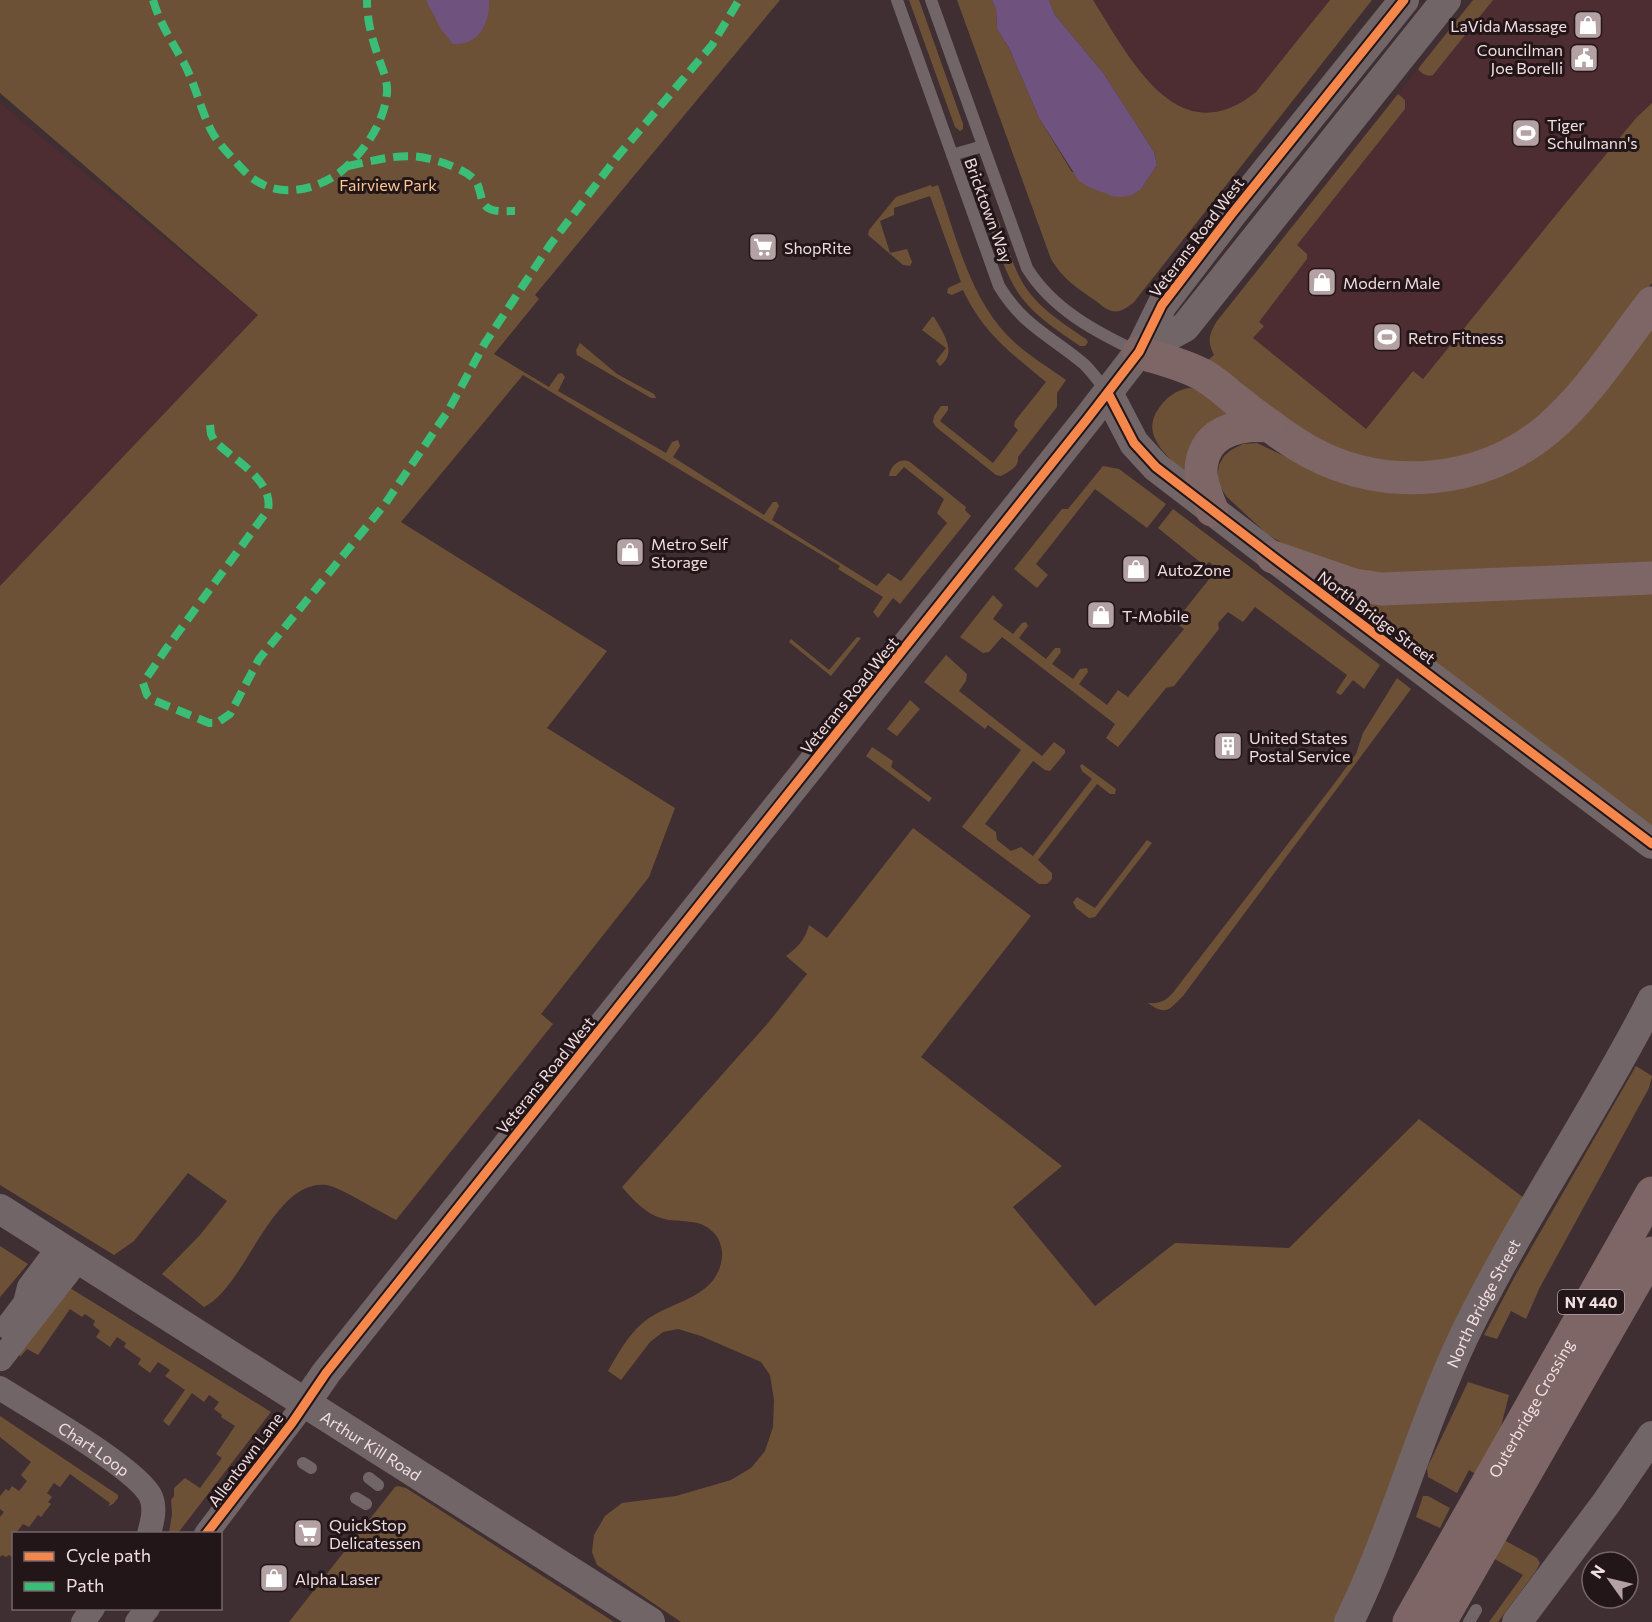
<svg xmlns="http://www.w3.org/2000/svg" width="1652" height="1622" viewBox="0 0 1652 1622" font-family="Commissioner,sans-serif">
  <style>
    .built { fill: #4d2c32 }
    .green { fill: #6d5137 }
    .water { fill: #70527f }
    .lines { fill: none; stroke-linecap: round; stroke-linejoin: round }
    .service { stroke: #726567; stroke-width: 12 }
    .minor { stroke: #726567; stroke-width: 24 }
    .tertiary { stroke: #726567; stroke-width: 30 }
    .motorway { stroke: #7d6665; stroke-width: 33 }
    .quiet { stroke: #3abd76; stroke-width: 8; stroke-dasharray: 15 8; stroke-linecap: butt }
    .cycleway-casing { stroke: #231618; stroke-width: 13 }
    .cycleway { stroke: #f5874c; stroke-width: 9 }
    .labels { text-anchor: middle; dominant-baseline: central; stroke-width: 6; stroke-linejoin: round; paint-order: stroke }
    .shield { fill: #231618; stroke: #b3a2a4; stroke-width: 1.5 }
    .shield-label { font-size: 15px; font-weight: bold; fill: #f1dee0 }
    .poi-label { font-size: 16px; fill: #f1dee0; stroke: #231618; text-anchor: start }
    .park-label { font-size: 16px; fill: #fdc893; stroke: #231618 }
    .street-label { font-size: 16px; fill: #f1dee0; stroke: #231618 }
  </style>
  <rect width="100%" height="100%" fill="#3f2f32"/>
  <path class="built" d="M1093 0H1330L1256 92 1245 101 1225 111 1209 112 1184 109 1162 97 1135 67Z
    M1473 0H1652V103L1636 118 1555 216 1423 379 1412 371 1366 429 1253 339 1263 326 1259 322 1307 259 1284 236Z
    M0 103 258 315 0 586Z"/>
  <path class="green" d="M0 0H780L535 295 539 299 494 354 549 387 558 374 562 373 565 377 558 391 666 453 672 442 678 440 680 446 673 457 764 515 773 502H777L779 506 772 520 877 586 888 573 901 581 947 523 937 513 944 499 904 467 896 476H889C890 466 900 457 910 462L966 507 965 510 971 516 900 604 893 598 878 618 873 612 883 597 838 569 840 566 523 375 401 522 607 651 547 728 675 808 649 877 541 1014 553 1024 396 1220C382 1213 339 1187 327 1185 272 1178 246 1287 204 1307L162 1274 200 1235 227 1201 188 1173 134 1241 114 1255 0 1185V586L258 315 0 93Z
    M909 0H919L963 124V129L960 131 955 127Z
    M957 0H992L996 9 997 29 1009 48 1039 118 1072 172 1141 189 1157 165 1154 152 1104 74 1055 15 1049 0H1093C1129 56 1177 156 1256 92L1330 0H1372L1134 302C1128 307 1121 313 1112 311 1107 310 1101 305 1096 301 1078 289 1062 278 1051 259Z
    M1473 0H1493L1433 75C1427 77 1422 74 1418 69Z
    M1398 94 1405 100V109L1297 245 1307 254V259L1259 322 1264 326 1253 338 1366 429 1413 371 1423 379 1555 216 1636 118 1652 103V283L1576 380 1537 422 1501 445 1454 460 1405 466 1358 458 1315 440 1207 361 1214 355C1207 341 1209 334 1217 321Z
    M931 185 932 187 938 185C956 236 969 295 1007 335 1024 353 1047 366 1066 380L1057 393V407L1018 457C1019 468 1009 471 1001 476L996 475 936 427 933 422 934 416 941 406H948V410L940 421 993 463 1018 430 1014 426 1015 421 1046 382C1011 353 983 333 963 290L952 295 947 293 948 288 961 282 930 196 894 208V215L880 221 890 253 907 249 912 262 910 266 903 265 868 235 869 230 896 197Z
    M992 216 998 219C1005 238 1010 258 1019 276 1033 305 1060 321 1086 339L1088 342 1085 346H1080C1056 329 1029 313 1014 286 1003 267 997 245 989 225V220Z
    M932 317H934C943 333 958 352 940 366L936 361 946 348 922 330Z
    M1652 323V566L1374 575 1295 551 1267 534 1227 497 1219 485 1217 477 1219 465 1224 456 1231 450 1243 444 1257 443 1297 462 1368 488 1401 494 1455 489Z
    M580 343 617 374 654 394 656 398H651L577 355 576 350Z
    M1189 388 1199 389 1230 416 1191 477C1171 460 1138 436 1159 408 1167 397 1176 390 1189 388Z
    M1103 466 1119 469 1166 504 1147 528 1095 489 1036 564 1048 575 1037 588 1014 569 1062 509H1068Z
    M1173 509 1380 665 1364 689 1353 680 1341 695 1338 694 1336 692 1347 675 1255 607 1243 622 1228 612 1218 623 1219 629 1174 686 1166 688 1118 747 1106 738 1115 724 1002 637 989 652 983 653 960 637 993 595 1003 605 993 619 1013 634 1022 623 1026 622 1028 626 1019 638 1046 659 1055 648H1060L1061 652 1052 664 1073 679 1080 669 1087 668 1088 672 1079 684 1107 705 1118 690 1128 697 1184 629 1175 622 1214 573 1210 570 1213 565 1209 562 1205 566 1158 528Z
    M1652 590V827L1408 643 1368 607 1371 604 1376 603Z
    M857 637 861 638 831 676 789 642 791 639 829 670Z
    M946 655 967 674 966 681 959 691 1042 756 1054 742 1065 750V753L1050 771 1045 770 1033 761 985 824 996 832 997 840 1011 851 1021 847 1033 856 1092 779 1082 771 1080 766 1082 764 1116 789 1115 794H1110L1097 784 1038 860 1052 873V879L1047 884H1039L962 827 1021 750 988 725 985 729 924 682Z
    M1397 678 1411 689 1183 996C1169 1010 1166 1016 1148 1003 1162 1004 1167 1000 1175 990L1334 784 1356 754 1363 733Z
    M910 700 920 709 897 736 887 729Z
    M872 747 893 761 891 767 932 798 929 802 866 756Z
    M913 828 1031 916 921 1057 1062 1166 1013 1207 1095 1306 1175 1243 1289 1248 1419 1119 1524 1198 1338 1622H681L597 1565 592 1552 594 1535 605 1516 622 1503 676 1496 731 1480 751 1468 765 1451 773 1427 774 1400 770 1375 761 1362 701 1336 678 1329 663 1332 650 1342 621 1380 608 1371C619 1352 630 1331 649 1318 677 1300 718 1296 722 1257 723 1249 719 1237 713 1232 699 1217 679 1224 661 1218 646 1214 632 1199 622 1187L768 1023 807 974 786 956C798 947 805 940 809 925L827 938Z
    M1147 840 1152 843 1095 917 1089 918 1076 908 1073 902 1077 897 1095 908Z
    M1636 1066 1652 1076 1649 1088 1540 1287 1526 1319 1511 1311 1497 1339 1484 1335 1515 1276Z
    M0 1246 28 1264 0 1297Z
    M70 1288 271 1412 178 1533H169L172 1514 171 1500 174 1496V1488L185 1478 200 1488 222 1458 216 1454 235 1426 221 1417 222 1415 214 1409 219 1402 209 1395 204 1402 192 1393 169 1426 163 1421 185 1390 165 1376 170 1370 158 1362 150 1373 138 1364 141 1359 124 1347 126 1343 117 1337 110 1347 96 1337 100 1331 93 1325 95 1321 85 1314 82 1317 70 1309 38 1355 27 1349 20 1357 19 1352Z
    M1468 1382 1509 1395 1499 1434 1477 1475 1469 1470 1457 1493 1428 1477 1427 1468Z
    M0 1416 118 1495V1498L113 1504 108 1506 110 1503 70 1474 60 1487 54 1483 47 1493 52 1497 48 1502 51 1504 41 1517 38 1515 29 1527 23 1524 16 1533 14 1534 13 1554 12 1557 9 1555 6 1557 2 1555 0 1557V1517L4 1512 0 1509V1496L6 1489 9 1491 12 1486 19 1491 27 1481 21 1475 31 1462 0 1437Z
    M398 1486 406 1488 614 1622H289L395 1487Z
    M1423 1496H1428L1450 1508 1440 1528 1416 1517Z
    M1504 1540 1537 1558 1540 1563 1536 1571 1498 1622H1489L1523 1575 1493 1558Z"/>
  <path class="water" d="M426 0H489C490 23 479 46 453 44L441 29Z
    M992 0H1049L1055 15 1104 74 1154 152 1157 165 1141 189 1132 195 1121 197 1112 196 1089 187 1079 181 1039 118 1009 48 997 29 996 9Z"/>
  <g class="lines">
    <path class="service" d="M897 0 999 286C1023 326 1051 336 1084 364 1093 373 1100 383 1108 393
      M931 0 1027 268C1052 309 1096 332 1138 352
      M952 155 983 146
      M303 1463 311 1468
      M369 1478 378 1485
      M356 1498 366 1504
      M1469 1622 1476 1610"/>
    <g class="minor">
      <path d="M7 1327 25 1303 29 1287 59 1247"/>
      <path d="M1 1359 79 1259"/>
      <path id="s1" d="M0 1388C31 1408 139 1469 151 1497 156 1509 152 1522 149 1534"/>
      <path d="M206 1534 306 1402"/>
      <path d="M83 1622 93 1608"/>
      <path d="M137 1622 148 1608"/>
    </g>
    <g class="tertiary">
      <path d="M1139 352 1185 327 1446 0"/>
      <path d="M1108 393 1134 443 1156 467 1273 557 1652 844"/>
      <path id="s2" d="M0 1209 650 1622"/>
      <path d="M306 1402 326 1373 1088 418 1139 352 1162 305 1231 215 1404 0"/>
      <path id="s3" d="M1349 1622C1394 1529 1420 1429 1464 1336 1520 1220 1594 1114 1652 1000"/>
      <path d="M1517 1622 1607 1502 1652 1436"/>
    </g>
    <g class="motorway">
      <path d="M1139 352C1160 359 1183 364 1203 375 1213 381 1223 389 1232 397 1257 416 1282 437 1310 452 1385 493 1482 485 1548 429 1589 394 1619 345 1652 303"/>
      <path d="M1212 510C1208 499 1202 486 1201 474 1200 432 1237 423 1271 426"/>
      <path d="M1273 557 1354 585 1382 589 1652 578"/>
      <path id="s4" d="M1409 1622 1652 1193"/>
      <path d="M1440 1622 1652 1253"/>
    </g>
    <path class="quiet" d="M153 0C160 24 173 43 185 65 196 87 201 111 212 132 218 143 227 152 235 161 243 170 251 179 262 184 287 197 318 188 339 173 363 154 384 124 387 93 388 79 381 66 377 53 371 35 367 19 367 0
      M348 166C391 157 412 149 454 167 461 170 468 173 474 179 479 184 479 190 481 196 484 214 500 211 515 211
      M210 425 211 434 214 440C232 460 274 479 268 510L166 649 143 683 147 695 153 700 209 723H217L230 714 259 659 385 504 448 411 485 343 550 245 617 157 712 45 739 0"/>
    <g class="cycleway-casing">
      <path id="cycleway" d="M1108 393 1134 443 1156 467 1273 557 1652 844
        M206 1534 292 1423 326 1373 1088 418 1139 352 1162 305 1231 215 1404 0"/>
    </g>
    <use href="#cycleway" class="cycleway"/>
  </g>
  <defs>
    <g id="shop-square" transform="scale(1.5)"><rect x="-9" y="-9" width="18" height="18" rx="4" fill="#b3a1a3" stroke="#231618"/><path d="M-5-2.5h2.3a2.7 3.5 0 0 1 5.4 0H5L5.5 6h-11ZM-1.5-2.5h3a1.5 2.3 0 0 0-3 0Z" fill="#fff"/></g>
    <g id="civic-square" transform="scale(1.5)"><rect x="-9" y="-9" width="18" height="18" rx="4" fill="#b3a1a3" stroke="#231618"/><path d="M-.6-6.5H3V-4.5H.6V-3L4-1V1h2V6H-6V1h2V-1L-.6-3ZM-1.2 2.5V6h2.4V2.5Z" fill="#fff"/></g>
    <g id="stadium-square" transform="scale(1.5)"><rect x="-9" y="-9" width="18" height="18" rx="4" fill="#b3a1a3" stroke="#231618"/><path d="M0-5a6.5 5 0 1 0 0 10a6.5 5 0 1 0 0-10ZM-3.5-1.8h7v3.6h-7Z" fill="#fff"/></g>
    <g id="supermarket-square" transform="scale(1.5)"><rect x="-9" y="-9" width="18" height="18" rx="4" fill="#b3a1a3" stroke="#231618"/><path d="M-6-5.5h2.5l.6 2H6L4.5 2H-2.5L-4.4-4H-6ZM-1.5 3.2a1.3 1.3 0 1 0 .1 0ZM3 3.2a1.3 1.3 0 1 0 .1 0Z" fill="#fff"/></g>
    <g id="building-square" transform="scale(1.5)"><rect x="-9" y="-9" width="18" height="18" rx="4" fill="#b3a1a3" stroke="#231618"/><path d="M-4-6H4V6H1V3H-1V6H-4ZM-2.5-4.3h1.7v1.8h-1.7ZM.8-4.3h1.7v1.8H.8ZM-2.5-1h1.7V.8h-1.7ZM.8-1h1.7V.8H.8Z" fill="#fff"/></g>
  </defs>
  <g fill-rule="evenodd">
    <use href="#shop-square" x="1588" y="25"/>
    <use href="#civic-square" x="1584" y="58"/>
    <use href="#stadium-square" x="1526" y="133"/>
    <use href="#supermarket-square" x="763" y="247"/>
    <use href="#shop-square" x="1322" y="282"/>
    <use href="#stadium-square" x="1387" y="337"/>
    <use href="#shop-square" x="630" y="552"/>
    <use href="#shop-square" x="1136" y="569"/>
    <use href="#shop-square" x="1101" y="615"/>
    <use href="#building-square" x="1228" y="746"/>
    <use href="#supermarket-square" x="308" y="1533"/>
    <use href="#shop-square" x="274" y="1578"/>
  </g>
  <g class="labels">
    <rect class="shield" x="1558" y="1290" width="66" height="24" rx="4.5"/>
    <g class="shield-label">
      <text x="1591" y="1302">NY 440</text>
    </g>
    <g class="poi-label">
      <text x="1567" y="25" text-anchor="end">LaVida Massage</text>
      <text x="1563" y="49" text-anchor="end">Councilman<tspan x="1563" dy="18">Joe Borelli</tspan></text>
      <text x="1547" y="124">Tiger<tspan x="1547" dy="18">Schulmann's</tspan></text>
      <text x="784" y="247">ShopRite</text>
      <text x="1343" y="282">Modern Male</text>
      <text x="1408" y="337">Retro Fitness</text>
      <text x="651" y="543">Metro Self<tspan x="651" dy="18">Storage</tspan></text>
      <text x="1157" y="569">AutoZone</text>
      <text x="1122" y="615">T-Mobile</text>
      <text x="1249" y="737">United States<tspan x="1249" dy="18">Postal Service</tspan></text>
      <text x="329" y="1524">QuickStop<tspan x="329" dy="18">Delicatessen</tspan></text>
      <text x="295" y="1578">Alpha Laser</text>
    </g>
    <g class="park-label">
      <text x="388" y="184">Fairview Park</text>
    </g>
    <g class="street-label">
      <text transform="translate(989 210) rotate(70)">Bricktown Way</text>
      <text transform="translate(1196 237) rotate(-53)">Veterans Road West</text>
      <text transform="translate(1377 617) rotate(37)">North Bridge Street</text>
      <text transform="translate(849 695) rotate(-51)">Veterans Road West</text>
      <text transform="translate(545 1075) rotate(-51)">Veterans Road West</text>
      <text stroke="none"><textPath href="#s3" startOffset="346">North Bridge Street</textPath></text>
      <text stroke="none"><textPath href="#s4" startOffset="246">Outerbridge Crossing</textPath></text>
      <text stroke="none"><textPath href="#s2" startOffset="440">Arthur Kill Road</textPath></text>
      <text stroke="none"><textPath href="#s1" startOffset="112">Chart Loop</textPath></text>
      <text transform="translate(245 1459) rotate(-53)">Allentown Lane</text>
    </g>
  </g>
  <rect x="12" y="1532" width="210" height="78" fill="#231618" stroke="#756668" stroke-width="1.5"/>
  <rect x="24" y="1552" width="30" height="9" fill="#f5874c" stroke="#756668" stroke-width="1.5"/>
  <text x="66" y="1562" font-size="18" fill="#f1dee0">Cycle path</text>
  <rect x="24" y="1582" width="30" height="9" fill="#3abd76" stroke="#756668" stroke-width="1.5"/>
  <text x="66" y="1592" font-size="18" fill="#f1dee0">Path</text>
  <g transform="translate(1610 1580) rotate(304)"><circle r="28" fill="#231618" stroke="#756668" stroke-width="1.5"/>
  <path d="M0-4.5L10 22L0 15L-10 22Z" fill="#b3a1a3"/>
  <text y="-9" font-size="16" font-weight="bold" text-anchor="middle" fill="#f1dee0">N</text>
  </g>
</svg>
